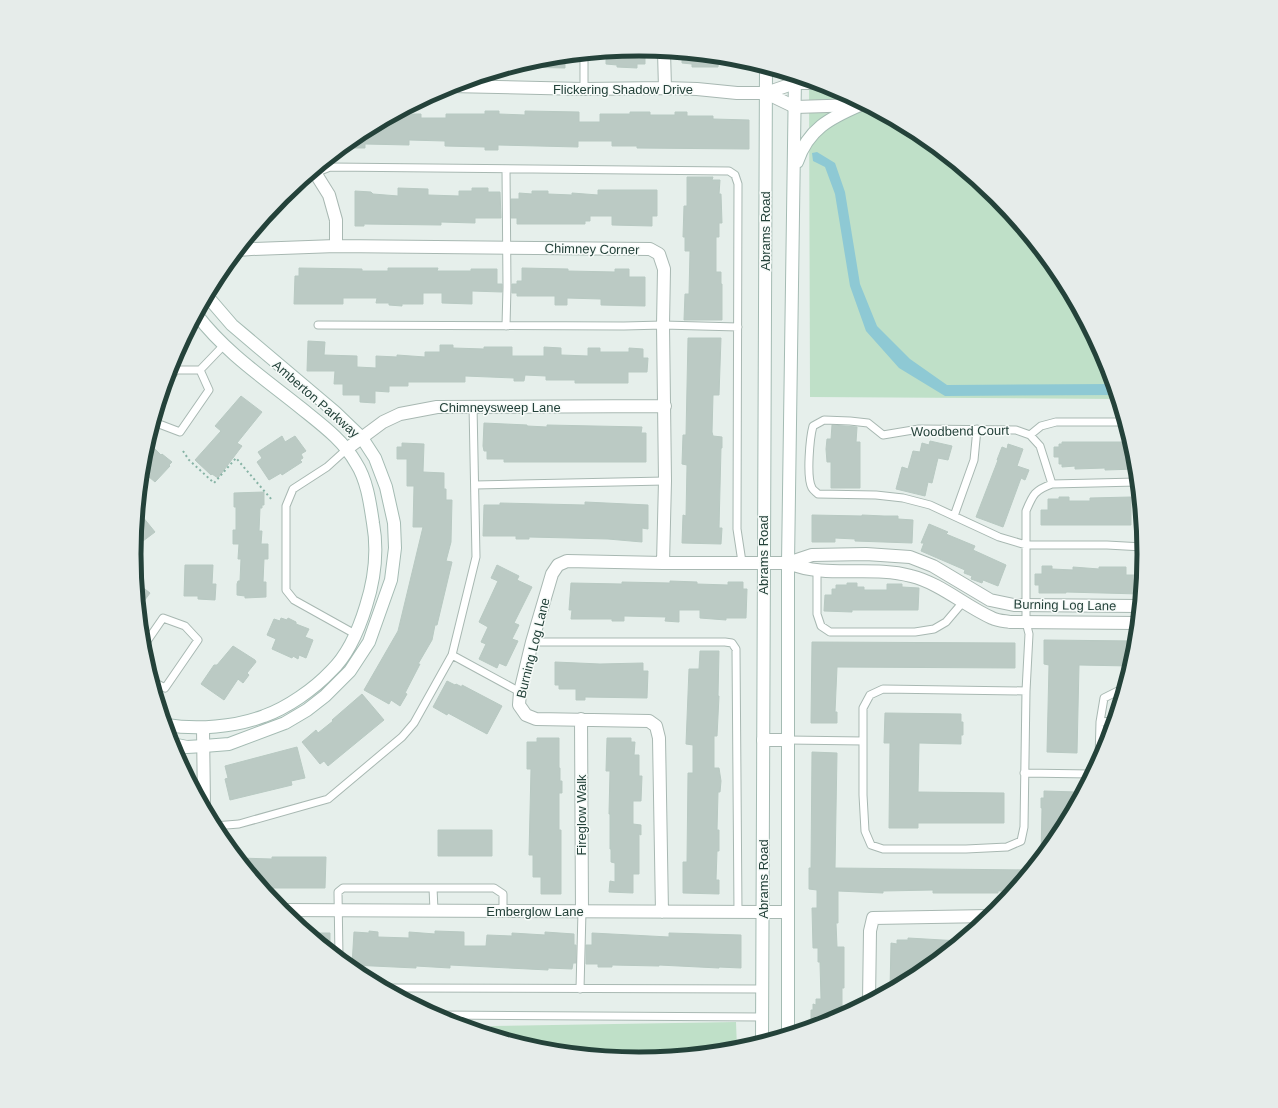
<svg xmlns="http://www.w3.org/2000/svg" width="1278" height="1108" viewBox="0 0 1278 1108" font-family="Helvetica,sans-serif">
  <style>
    .green { fill: #bfe0c8 }
    .water { fill: #8ec9d4 }
    .building { fill: #bbcac4; stroke: #b8c9c2 }
    .lines { fill: none; stroke-linecap: round; stroke-linejoin: round }
    .lane-casing { stroke: #a8b8b2; stroke-width: 9 }
    .street-casing { stroke: #a8b8b2; stroke-width: 14 }
    .secondary-casing { stroke: #a4bbb3; stroke-width: 14 }
    .path { stroke: #86b3a5; stroke-width: 2; stroke-dasharray: 2 3; stroke-linecap: butt }
    .lane { stroke: #fff; stroke-width: 7 }
    .street { stroke: #fff; stroke-width: 12 }
    .secondary { stroke: #fff; stroke-width: 12 }
    .labels { text-anchor: middle; dominant-baseline: central; stroke-width: 3; stroke-linejoin: round; paint-order: stroke }
    .street-label { font-size: 13px; fill: #24423a; stroke: #f7fbf9 }
    .rim { fill: none; stroke: #24423a; stroke-width: 5 }
  </style>
  <rect width="100%" height="100%" fill="#e6efeb"/>
  <path class="green" d="M809 80 832 88 920 134 996 197 1059 274 1106 361 1117 399 810 397Z
    M736 1022 737 1049 639 1059 540 1049 490 1034 491 1026Z"/>
  <path class="water" d="M817 152 835 163 845 192 860 284 877 326 910 359 947 385 1113 384 1116 395 945 396 899 368 866 331 850 286 835 194 825 167 813 161 812 153Z"/>
  <path class="building" d="M639 49 645 50V64H637V68L617 67V65L606 64V52Z
    M682 53 719 57 718 67H692V64L682 63Z
    M565 56V68L522 67V64L541 59Z
    M485 111H499V114L525 115V111L579 112V122H600V114H630V112H650V115H675V112H687V116H713V119L749 120V149L637 148V146H612V141H578V147L498 145V150H485V147L445 146V141L409 140V145L365 144V148H342L359 134 396 114H421V118H446V114H485Z
    M687 177H713L712 180H720L719 194H721L722 223H719V237H716V272H721V284H722V320H684L685 294H689L690 251H685V237H683L684 206H687Z
    M398 188 428 189V195L459 196V191H472V188H488V192H500L501 218H475V223L441 222V225L364 224V226H355V191L371 192 373 194 398 196Z
    M598 190H657V216H652V226L612 225V216H590V221H585V224H517V218H511V199H519V193L532 194V191H548V194L572 195V193L598 195Z
    M299 268 362 269V271H388V268H438L437 271H471V269H497V284H502V292L472 291V304L442 303V293H423V304H402V306L389 305V303H376L377 298H343V304H294L295 276H299Z
    M522 268 568 269V271L615 272V269H629V277H645V306L601 305V299L567 298V305H555V296H517V293H512V284H517V281H522Z
    M688 338H721L719 395H713L712 432 713 436 722 437V448H721L719 528H722L721 544 682 543 683 515 686 516 687 465 682 464 683 435H686Z
    M308 341 325 342 324 355 357 356V367L376 368V356L397 357V355L425 357V352H440V345H453V348L484 349V347H512V356H544V347L561 348V355L588 356V348H600V352H629V348L643 349V358H648L647 372H628V383H575V380H546V376L525 375 524 381H514V378L465 376V382H408V386H389V392L375 391V403L360 402V395H343V384H334L335 371H307Z
    M241 396 262 412 237 443 242 446 218 478 212 474 211 475 195 460 221 431 215 426Z
    M484 423 527 425V426L547 427V425L642 427 641 433H646V462H504V459H487V451H484L483 446Z
    M832 425 857 427 856 442H860V488H831V462H827L826 449 827 439H831Z
    M282 436 285 442 295 436 306 451 301 454 303 458 300 460 302 462 282 475 281 473 269 480 257 462 262 458 258 452Z
    M930 441 952 446 948 460 938 458 932 483 928 482 925 496 896 489 902 467 908 469 913 451 920 452 922 443 929 445Z
    M148 442 161 455 162 454 172 462 169 465 170 466 155 482 142 471 144 455Z
    M1062 442H1130L1134 456 1136 469 1105 470V468L1075 469V466L1062 467V464H1059V457H1054V447H1059V444H1062Z
    M402 443 424 444 423 472 444 473V489H446V500H452L451 542 446 561 452 562 437 625H435L432 640 418 664H420L405 693 407 694 400 706 391 700 389 704 364 690 398 631 423 527H413L414 486H407V459H397V447H402Z
    M1008 444 1023 449 1017 466 1029 470 1025 480 1021 478 1003 527 976 517 998 460H997L1002 447 1007 449Z
    M264 492V505H262V508H260L259 531H262L261 544H268V559H264L263 582H266V597L245 598V596L237 595V584L238 581H240L241 559H238L239 544H233V530H236V507H234V493Z
    M1059 497H1069V501H1090V498L1131 497V525H1041V510H1048V499H1059Z
    M585 502 648 505V529L642 528V542L608 539 571 538 529 537V539H516V536H483L484 505H500V503L585 505Z
    M138 511 155 532 143 541 141 538 135 543Z
    M812 515 862 516V515L884 516H898V519L913 520 912 543 855 541V539L835 538V542H812Z
    M929 524 948 532 946 534 975 546 973 550 1006 565 998 586 983 580 982 583 971 579 972 576 964 573 965 570 921 551 924 543H921Z
    M185 565H213L212 584H216L215 600 198 599V596H184Z
    M497 565 519 576 517 580 532 587 514 623 519 625 512 639 518 641 506 666 499 663 497 668 479 659 486 644 481 642 488 627 479 622 498 581 491 578Z
    M1042 566H1052V569L1073 570V567L1099 569V567H1126V575H1142L1140 594 1066 592V593H1039V585H1035V574H1042Z
    M670 581 697 582V584L728 585V582H743V589H747L746 618H726V620L700 618V610H679V622L665 621 666 617 624 616V621H612V619H571L572 610H569L571 583 622 584V582L670 583Z
    M137 583 150 593 139 608 138 590Z
    M847 583H857V587H864V590H887V584H902V587L919 588 918 610H852V612L824 611 825 595H832V589H836V585H847Z
    M281 618 287 620 288 618 296 622V624L309 629 305 637 313 640 306 658 299 655 298 659 293 656 292 658 272 649 276 639 267 635 274 619 280 621Z
    M1044 640 1135 641 1134 653 1130 666 1079 665 1077 753 1047 752 1049 665 1044 664Z
    M812 642 1015 643V668L837 667 835 712H837V723H811Z
    M233 646 255 660 256 662 247 673 249 675 243 683 238 679 224 700 201 684 214 665H217Z
    M700 651H719L718 696H719L717 736H714V768H719L721 781 720 792H718L717 830H719V851H717L716 880H719V894L683 893V862H687L688 773H693V745L686 744 689 669H699Z
    M555 662 600 664 643 663V671H648L647 698 585 697V700H576V689H559V685H555Z
    M447 681 455 685 456 684 462 687V685L502 706 487 734 448 713 447 715 433 707Z
    M362 694 384 720 328 766 324 761 320 764 302 742 316 730 318 733 333 721 332 720Z
    M885 713 961 714V722H963V735H961V744L919 743 918 792 1004 793V823H918V828H889L890 743H884Z
    M537 738H559V768H560V781H562V793H559V830H561V894H541V877H533V855H529L531 769H527V742H537Z
    M607 738H631V742H635L634 755H639V776H642L641 801H633V824L641 825V835L639 834V874H633V893L609 892 610 881 615 882V863L611 862V849H610V814H609L610 771H606Z
    M297 747 305 778 291 781 292 785 230 800 225 779 228 778 225 766Z
    M812 752 837 753 835 868 1030 870 1013 891H998V893H933V890L883 891V893L838 891V923H836L837 947H844V988H842V1015L832 1021 811 1027V1010H813V1004L816 1005V999H821L820 962H818V948H813L812 908H817V890L809 889V868H811Z
    M1044 791 1077 792V801L1059 835 1041 856 1042 808H1041V798H1044Z
    M438 830H492V856H438Z
    M272 857H326L325 888H273V890H265L239 858 272 859Z
    M369 931 378 932V937L409 938V932L435 934V931L464 932V946H486L487 935 512 936V933L545 935V932L574 934V945H576V963H573L572 969 548 968V970L450 965V968L416 966V968L352 965 354 932 369 933Z
    M309 933H330V951L324 945Z
    M592 933 669 937V933L741 935V968L719 967V968L659 965V966L612 965V967H598V964H586V945H592Z
    M908 938 960 941 919 974 890 990 891 943 897 944V940H908Z"/>
  <g class="lines">
    <g class="lane-casing">
      <path id="lane" d="M584 89V54
        M315 173 330 167 729 171 735 175 738 184 737 529 742 562
        M248 238 251 249
        M318 325 624 326 663 325 738 327
        M506 326 507 287 506 169
        M165 384 176 370H200L224 345
        M155 419 159 424 180 432 209 390 200 370
        M1030 435 1041 426 1056 422H1124
        M348 448 327 467 293 489 286 506V590L294 600 355 634
        M1052 484 1040 446 1030 435 1016 430 919 429 883 435 868 423 850 421 824 420 813 426C810 437 806 477 812 488 813 490 816 492 818 494L876 495 903 498 930 505 999 537 1026 545H1107L1143 547
        M475 485 665 481
        M954 516 974 460 977 429
        M817 571V614L821 626 830 632H915L934 629 946 622 963 602
        M532 642H725L732 643 736 649 738 912
        M143 647 163 618 185 626 198 640 165 688 152 681
        M452 655 520 692
        M1026 691 1024 827 1021 841 1007 847 966 849H883L871 845 865 831 863 795V708L870 695 883 689 1026 691 1029 634 1026 622V511C1033 494 1035 490 1052 484L1137 482
        M1100 722 1113 721
        M788 740 863 741
        M1099 760 1100 722 1104 698 1118 691H1123
        M1024 773 1091 774
        M214 826 239 824 328 799 402 737 414 723 452 655 476 557 473 406
        M433 888 434 910
        M339 958 338 892 343 888H494L503 894V910
        M385 988 762 989
        M580 989 582 911
        M436 1015 762 1017"/>
    </g>
    <g class="street-casing">
      <path id="street" d="M664 52 665 88
        M449 86 584 89 665 88 697 89 737 93H766L795 83H816
        M766 93 795 107 859 105
        M314 171 329 195 336 220V246
        M238 250 251 249 336 246 650 249 659 254 664 269 663 325 665 481 663 563
        M348 448 383 422 400 414 437 407 665 406
        M788 563C827 579 871 565 911 576 940 583 965 606 992 618 998 621 1005 621 1010 622L1137 623
        M581 719 582 911
        M203 728 204 806
        M763 740H788
        M281 910 788 912
        M662 912 659 738 656 726 649 721 536 719 526 715 519 705 520 692 532 642 552 574 558 565 567 561 663 563H788L812 555 866 554 910 557 933 566 990 600 1014 605 1139 606
        M869 1001 870 931 873 918 990 916"/>
    </g>
    <g class="secondary-casing">
      <path id="secondary" d="M797 162C808 129 830 118 860 105
        M166 725C197 730 235 727 264 716 287 708 314 689 331 671 349 654 359 629 366 606 375 578 378 551 373 523 370 503 367 480 356 463 343 440 322 425 301 408 265 379 225 352 197 315
        M172 744 187 747 204 746 229 744 285 723 307 710 325 696 350 671 369 642 391 580 395 548 394 523 386 487 375 458 362 438 335 412 232 325 207 296
        M788 1034V563L795 76
        M762 1042 766 67"/>
    </g>
    <path class="path" d="M183 451 189 460 214 483 236 458 272 500"/>
    <use href="#lane" class="lane"/>
    <use href="#street" class="street"/>
    <use href="#secondary" class="secondary"/>
  </g>
  <g class="labels">
    <g class="street-label">
      <text x="623" y="89">Flickering Shadow Drive</text>
      <text transform="translate(765 231) rotate(-90)">Abrams Road</text>
      <text transform="translate(592 249) rotate(1)">Chimney Corner</text>
      <text transform="translate(316 399) rotate(41)">Amberton Parkway</text>
      <text x="500" y="407">Chimneysweep Lane</text>
      <text transform="translate(960 431) rotate(-1)">Woodbend Court</text>
      <text transform="translate(763 555) rotate(-90)">Abrams Road</text>
      <text transform="translate(1065 605) rotate(1)">Burning Log Lane</text>
      <text transform="translate(533 648) rotate(-76)">Burning Log Lane</text>
      <text transform="translate(581 815) rotate(-90)">Fireglow Walk</text>
      <text transform="translate(763 879) rotate(-90)">Abrams Road</text>
      <text x="535" y="911">Emberglow Lane</text>
    </g>
  </g>
  <path d="M0 0H1278V1108H0ZM141 554a498 498 0 1 1 996 0a498 498 0 1 1-996 0Z" fill="#e6ecea" fill-rule="evenodd"/>
  <path class="rim" d="M141 554a498 498 0 1 1 996 0a498 498 0 1 1-996 0Z"/>
</svg>
